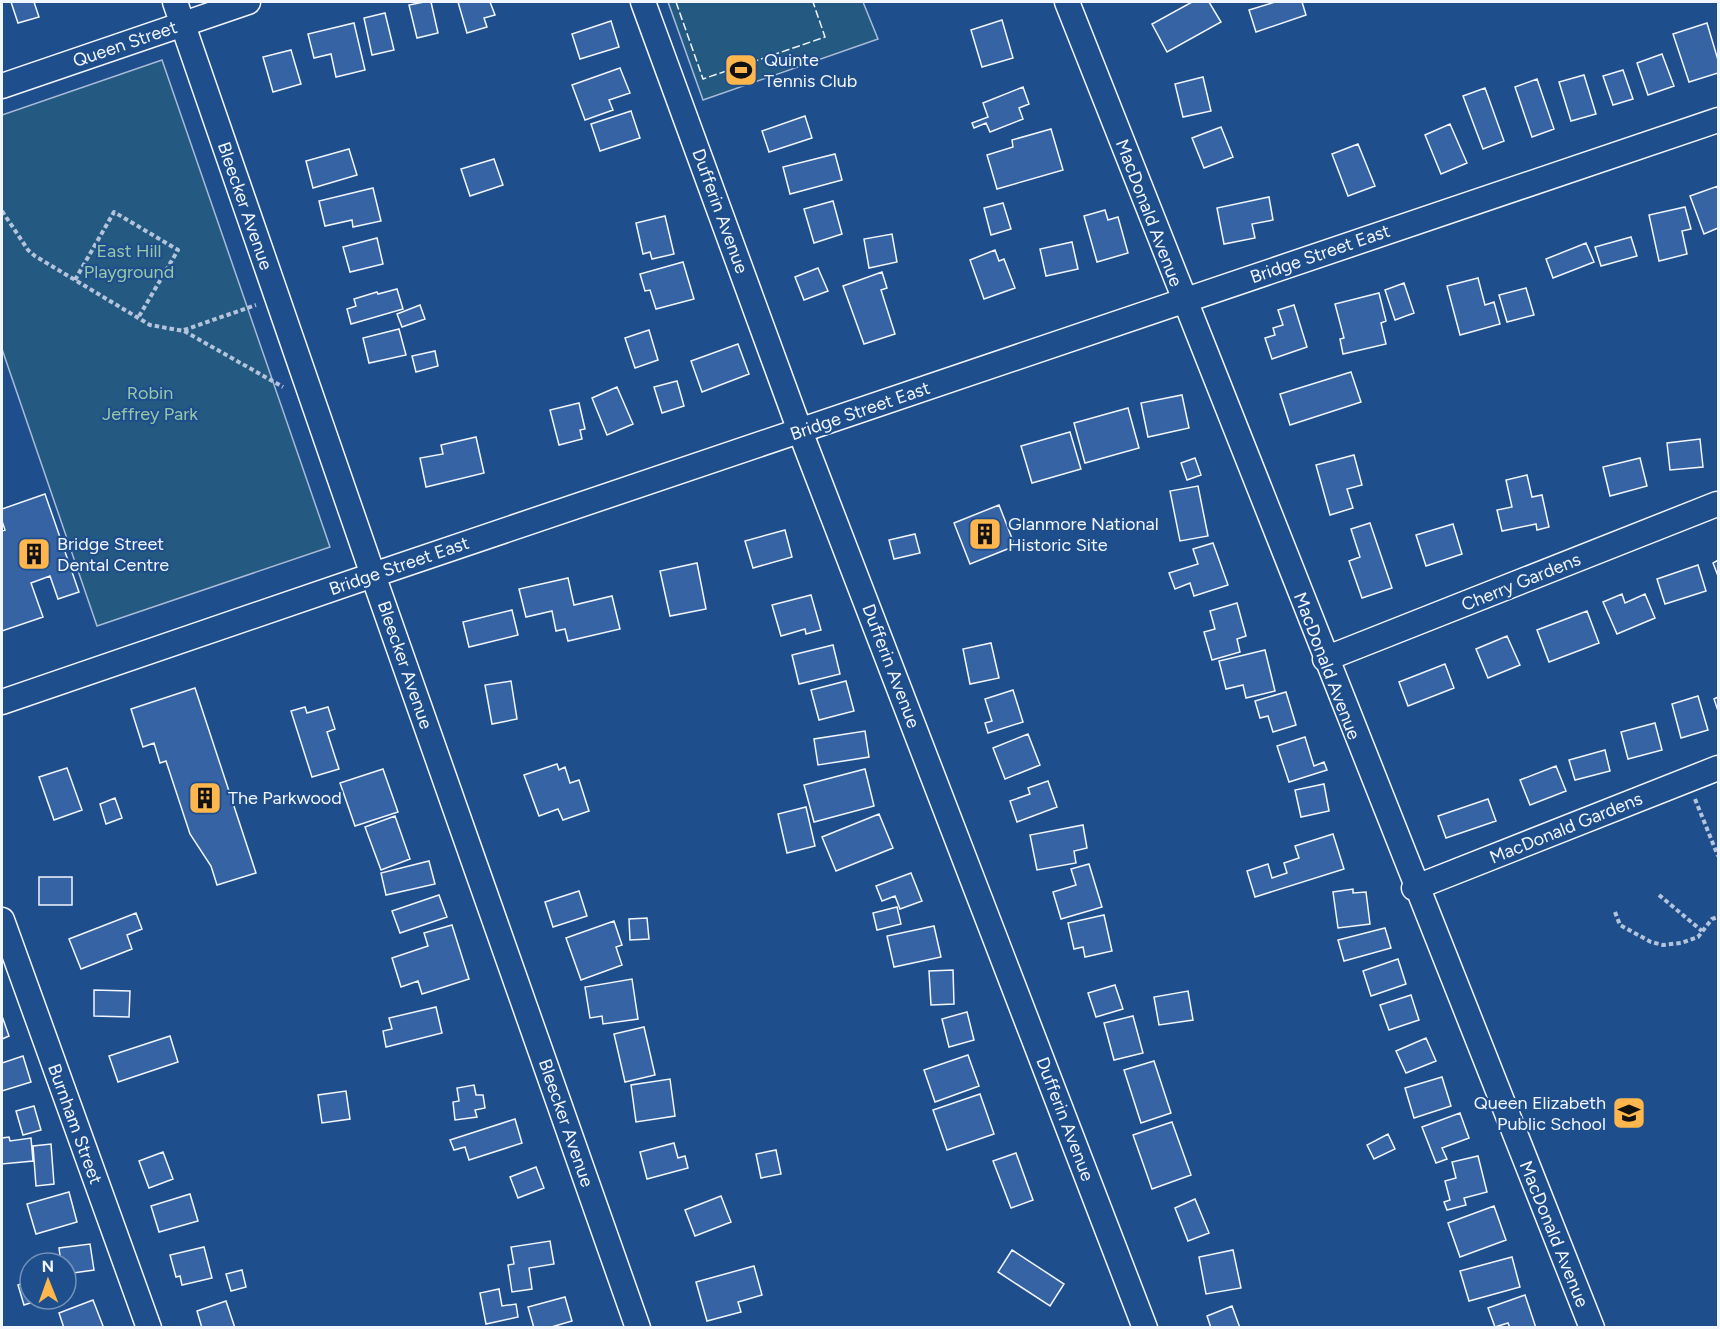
<svg xmlns="http://www.w3.org/2000/svg" width="1720" height="1329" viewBox="0 0 1720 1329" font-family="Figtree,sans-serif">
  <style>
    .green { fill: #245a82; stroke: #a8bbd7; stroke-width: 1.5 }
    .building { fill: #3563a3; stroke: #f2f6ff; stroke-width: 1.5 }
    .lines { fill: none; stroke-linecap: round; stroke-linejoin: round }
    .minor-casing { stroke: #f2f6ff; stroke-width: 27 }
    .path { stroke: #b3c4dc; stroke-width: 4; stroke-dasharray: 4.5 3; stroke-linecap: butt }
    .minor { stroke: #1f4e8c; stroke-width: 24 }
    .fence { stroke: #f2f6ff; stroke-width: 1.5; stroke-dasharray: 8 3; stroke-linecap: butt }
    .labels { text-anchor: middle; dominant-baseline: central; stroke-width: 4.5; stroke-linejoin: round; paint-order: stroke }
    .street-label { font-size: 18px; fill: #f2f6ff; stroke: #1f4e8c }
    .poi-label { font-size: 18px; fill: #f2f6ff; stroke: #1f4e8c; text-anchor: start }
    .park-label { font-size: 18px; fill: #97c8a6; stroke: #1f4e8c }
  </style>
  <rect width="100%" height="100%" fill="#1f4e8c"/>
  <path class="green" d="M668 2H863L878 39 703 100Z
    M162 60 330 547 97 626 2 349V115Z"/>
  <path class="building" d="M11 2H34L39 17 18 23Z
    M424 2H431L438 33 417 38 409 5Z
    M458 2H490L495 15 484 18 487 27 467 33Z
    M1192 2H1209L1221 22 1167 52 1152 24Z
    M1275 2H1302L1306 15 1256 32 1249 10Z
    M385 13 394 50 372 55 364 18Z
    M1002 20 1013 58 982 67 971 30Z
    M611 21 619 47 580 59 572 34Z
    M354 23 365 70 336 77 331 54 314 58 308 34Z
    M1707 23 1718 60V73L1689 82 1673 34Z
    M291 50 301 84 273 92 263 57Z
    M1662 54 1674 86 1648 95 1637 63Z
    M620 68 630 93 609 100 613 110 585 120 572 85Z
    M1623 70 1633 99 1613 105 1603 76Z
    M1584 75 1596 114 1571 121 1559 82Z
    M1203 77 1211 111 1183 117 1175 84Z
    M1537 79 1554 129 1532 137 1515 87Z
    M1023 87 1029 104 1019 108 1023 119 990 132 986 123 974 128 972 123 988 117 983 103Z
    M1485 88 1504 141 1483 149 1463 96Z
    M631 111 640 138 600 151 591 124Z
    M805 116 812 138 769 152 762 131Z
    M1450 124 1467 163 1441 174 1425 135Z
    M1221 127 1233 157 1204 168 1192 138Z
    M1051 129 1063 170 997 189 987 155 1013 147 1012 140Z
    M1358 144 1375 186 1348 196 1332 154Z
    M349 149 357 175 313 188 306 161Z
    M835 154 842 180 790 194 783 167Z
    M494 159 503 185 470 196 461 169Z
    M1718 186V228L1704 234 1690 196Z
    M373 188 381 221 353 227 352 220 325 226 319 201Z
    M1269 197 1273 220 1252 224 1255 238 1224 244 1217 208Z
    M833 201 842 234 814 243 804 209Z
    M1003 203 1011 229 991 235 984 208Z
    M1685 207 1691 229 1682 231 1687 254 1659 261 1649 215Z
    M1105 210 1108 220 1118 217 1128 253 1097 262 1084 216Z
    M665 216 674 254 652 259 650 252 643 254 636 223Z
    M892 234 897 262 869 268 864 239Z
    M1631 237 1637 256 1601 266 1595 247Z
    M377 238 383 264 350 272 343 247Z
    M1072 242 1078 269 1046 276 1040 249Z
    M1586 243 1594 262 1553 278 1546 259Z
    M995 250 999 261 1004 259 1015 288 984 299 970 260Z
    M683 262 694 299 656 309 650 290 645 291 640 274Z
    M818 268 828 291 804 300 795 277Z
    M882 272 887 288 881 290 895 334 864 344 843 286Z
    M1478 278 1485 305 1494 302 1500 324 1460 335 1447 286Z
    M1404 283 1414 313 1395 320 1385 290Z
    M1526 288 1534 315 1507 322 1499 295Z
    M397 289 403 309 351 324 347 309 356 306 354 299 377 292 378 294Z
    M1379 293 1386 321 1381 323 1386 344 1343 354 1340 339 1344 338 1335 304Z
    M420 305 425 319 402 327 397 314Z
    M1294 305 1307 347 1272 359 1265 338 1275 335 1273 328 1283 325 1278 310Z
    M399 329 406 355 369 363 363 338Z
    M649 330 658 360 635 368 625 338Z
    M738 344 749 374 702 392 691 361Z
    M435 351 438 366 416 372 412 356Z
    M1351 372 1361 402 1290 425 1280 394Z
    M677 381 684 406 662 413 654 387Z
    M617 387 633 424 607 435 592 398Z
    M1182 395 1189 428 1148 437 1141 403Z
    M579 403 585 429 580 430 582 439 559 445 550 410Z
    M1128 408 1139 448 1085 463 1074 423Z
    M1070 432 1081 469 1032 483 1021 446Z
    M476 437 484 473 426 487 420 458 443 454 441 445Z
    M1700 439 1703 467 1670 470 1667 443Z
    M1354 455 1362 485 1347 489 1353 508 1330 515 1316 465Z
    M1195 458 1201 475 1187 480 1181 463Z
    M1640 458 1647 486 1610 496 1603 467Z
    M1527 475 1532 497 1542 495 1549 527 1537 530 1536 524 1502 531 1497 510 1512 507 1506 480Z
    M1198 486 1208 536 1180 541 1170 491Z
    M45 494 79 592 58 599 50 576 31 583 43 617 2 631V531L5 530 2 521V509Z
    M999 505 1015 546 970 564 954 523Z
    M1370 523 1392 588 1362 598 1349 561 1360 557 1351 529Z
    M1453 524 1462 554 1426 566 1416 535Z
    M785 530 792 557 753 568 745 541Z
    M915 534 920 553 894 559 889 540Z
    M1213 543 1228 585 1194 596 1190 583 1175 589 1169 573 1198 564 1193 549Z
    M1718 560V576L1713 563Z
    M697 563 706 609 670 616 660 571Z
    M1698 565 1706 591 1665 604 1657 579Z
    M568 578 574 605 612 596 620 629 568 641 565 629 556 631 552 611 526 617 519 589Z
    M1622 594 1625 603 1645 594 1655 618 1617 634 1603 602Z
    M811 595 821 630 806 634 805 629 781 636 772 605Z
    M1237 603 1246 636 1237 639 1240 652 1212 660 1204 632 1215 629 1210 611Z
    M512 610 518 635 469 647 463 622Z
    M1587 611 1599 643 1549 662 1537 630Z
    M1507 636 1520 665 1488 678 1476 649Z
    M991 643 999 678 970 684 963 649Z
    M833 645 840 674 799 684 792 655Z
    M1265 650 1275 691 1246 698 1243 685 1226 689 1219 661Z
    M1445 664 1454 688 1408 706 1399 682Z
    M511 681 517 719 492 724 485 685Z
    M846 681 854 711 819 720 811 690Z
    M195 688 256 873 217 885 211 866 190 834 166 761 160 763 154 743 143 747 131 709Z
    M1013 690 1023 722 988 733 985 723 992 721 985 699Z
    M1286 692 1296 725 1273 732 1268 716 1260 718 1255 701Z
    M1698 696 1708 730 1681 738 1672 704Z
    M1718 697V711L1714 699Z
    M305 707 307 713 328 707 335 729 327 732 339 769 312 777 291 711Z
    M1655 723 1662 750 1628 759 1621 732Z
    M865 731 869 757 818 765 814 739Z
    M1028 734 1040 765 1005 779 993 748Z
    M1305 737 1314 766 1324 762 1327 770 1289 782 1277 746Z
    M1605 750 1610 771 1575 780 1569 760Z
    M557 764 559 770 565 767 570 783 579 780 589 811 563 820 558 809 539 816 524 775Z
    M1556 766 1566 791 1530 805 1520 780Z
    M67 768 82 810 54 820 39 777Z
    M383 769 398 812 355 826 340 783Z
    M865 769 874 806 814 822 804 785Z
    M1048 781 1057 807 1017 822 1010 801 1030 794 1028 788Z
    M1324 784 1329 811 1301 817 1295 790Z
    M115 798 122 818 106 824 100 804Z
    M1488 799 1496 821 1446 838 1438 816Z
    M806 807 815 846 787 853 778 814Z
    M879 814 893 848 836 871 822 837Z
    M395 816 410 859 381 870 365 827Z
    M1083 825 1087 848 1074 851 1076 863 1037 870 1030 835Z
    M1333 834 1344 869 1255 897 1247 871 1268 864 1272 878 1287 873 1284 863 1299 858 1295 846Z
    M429 861 435 884 386 895 381 873Z
    M1089 864 1102 907 1061 919 1053 892 1076 885 1071 869Z
    M911 873 922 901 900 909 895 896 882 901 876 886Z
    M39 877H72V905H39Z
    M1353 889V893L1366 892 1370 924 1338 928 1333 892Z
    M579 891 587 916 553 927 545 902Z
    M439 895 447 917 400 933 392 911Z
    M897 907 901 924 877 930 873 913Z
    M136 913 142 929 127 935 132 949 81 969 69 939Z
    M1104 915 1112 951 1085 957 1083 947 1074 949 1068 923Z
    M647 918 649 939 630 940 629 919Z
    M614 921 622 945 616 947 622 965 581 980 566 938Z
    M452 925 469 979 422 994 418 981 401 987 392 958 428 946 424 933Z
    M934 926 941 957 894 967 887 936Z
    M1385 928 1391 948 1344 961 1338 940Z
    M1398 959 1406 984 1371 996 1363 971Z
    M953 970 954 1004 931 1005 929 971Z
    M632 979 638 1019 603 1024 602 1016 590 1018 585 987Z
    M1115 985 1123 1009 1096 1017 1088 993Z
    M94 990 130 991 129 1017 94 1016Z
    M1188 991 1193 1020 1159 1025 1154 997Z
    M1411 995 1419 1020 1389 1030 1380 1005Z
    M436 1007 442 1033 386 1047 383 1031 392 1029 389 1018Z
    M967 1012 974 1040 949 1047 942 1019Z
    M2 1016 9 1036 2 1039Z
    M1133 1016 1143 1053 1114 1060 1104 1023Z
    M644 1027 655 1075 625 1082 614 1034Z
    M170 1036 178 1062 118 1082 109 1056Z
    M1426 1038 1436 1061 1406 1073 1396 1051Z
    M968 1055 979 1086 935 1102 924 1070Z
    M23 1056 31 1082 2 1091V1063Z
    M1154 1061 1171 1113 1141 1123 1124 1070Z
    M1442 1077 1451 1106 1414 1118 1405 1088Z
    M670 1079 675 1116 636 1122 631 1085Z
    M474 1085 476 1095H483L485 1108 475 1110 477 1117 455 1120 453 1102 459 1101 457 1088Z
    M346 1091 350 1119 322 1123 318 1095Z
    M980 1094 994 1134 947 1150 933 1110Z
    M34 1106 41 1130 23 1135 16 1111Z
    M1460 1113 1469 1138 1442 1148 1447 1159 1436 1163 1422 1127Z
    M515 1119 522 1143 469 1160 465 1147 454 1150 450 1140Z
    M1172 1122 1191 1175 1152 1189 1133 1135Z
    M1388 1134 1395 1149 1374 1159 1367 1145Z
    M9 1137 10 1141 31 1138 33 1161 2 1164V1138Z
    M674 1143 678 1158 685 1156 688 1168 647 1179 640 1152Z
    M51 1144 54 1184 36 1186 33 1146Z
    M776 1150 781 1174 761 1178 756 1154Z
    M163 1152 173 1179 149 1188 139 1161Z
    M1016 1153 1033 1200 1011 1208 993 1161Z
    M1478 1156 1487 1192 1464 1198 1466 1205 1447 1210 1444 1202 1450 1200 1445 1181 1456 1178 1452 1162Z
    M536 1167 544 1188 518 1198 510 1177Z
    M69 1192 77 1222 36 1234 27 1204Z
    M190 1194 198 1221 159 1232 151 1206Z
    M721 1196 731 1222 695 1236 685 1210Z
    M1195 1199 1209 1233 1188 1241 1175 1208Z
    M1494 1206 1506 1240 1460 1257 1448 1223Z
    M550 1241 554 1264 529 1268 532 1289 512 1292 508 1265 514 1264 511 1247Z
    M90 1244 94 1270 66 1274V1263H61L59 1248Z
    M204 1247 212 1278 182 1285 180 1276 176 1277 170 1255Z
    M1012 1250 1064 1284 1050 1306 998 1272Z
    M1233 1250 1241 1288 1206 1294 1199 1257Z
    M1512 1257 1520 1287 1469 1301 1460 1271Z
    M754 1266 762 1295 738 1302 741 1312 707 1321 696 1282Z
    M242 1270 246 1287 231 1291 226 1274Z
    M30 1281V1299H42L24 1305 18 1285Z
    M499 1289 502 1306 516 1304 518 1317 486 1324 480 1293Z
    M1525 1295 1536 1328H1510L1508 1323 1495 1327 1488 1308Z
    M565 1297 572 1321 548 1328H534L528 1307Z
    M93 1300 103 1326 100 1328H64L59 1313Z
    M226 1301 235 1328H202L197 1311Z
    M1232 1306 1240 1328H1211L1207 1316Z"/>
  <g class="lines">
    <g class="minor-casing">
      <path id="minor" d="M175 2 373 575 638 1328
        M643 2 800 431 1145 1328
        M1067 2C1239 445 1414 887 1592 1328
        M2 86 248 2
        M1325 659 1717 504
        M2 702 373 575 1718 120
        M1414 888 1718 768
        M2 920 149 1328"/>
    </g>
    <path class="path" d="M2 211 28 250 35 256 150 325 184 331 283 387
      M75 280 114 212 178 250 138 318
      M184 330 256 305
      M1695 799 1718 856
      M1659 895 1702 931
      M1615 912 1620 925 1651 942 1663 945 1681 943 1698 937 1712 919 1718 917"/>
    <use href="#minor" class="minor"/>
    <path class="fence" d="M676 2 703 79 825 37 813 2"/>
  </g>
  <defs>
    <g id="stadium-square" transform="scale(1.725)"><rect x="-9" y="-9" width="18" height="18" rx="4" fill="#ffb74d" stroke="#1f4e8c"/><path d="M0-5a6.5 5 0 1 0 0 10a6.5 5 0 1 0 0-10ZM-3.5-1.8h7v3.6h-7Z" fill="#111"/></g>
    <g id="building-square" transform="scale(1.725)"><rect x="-9" y="-9" width="18" height="18" rx="4" fill="#ffb74d" stroke="#1f4e8c"/><path d="M-4-6H4V6H1V3H-1V6H-4ZM-2.5-4.3h1.7v1.8h-1.7ZM.8-4.3h1.7v1.8H.8ZM-2.5-1h1.7V.8h-1.7ZM.8-1h1.7V.8H.8Z" fill="#111"/></g>
    <g id="school-square" transform="scale(1.725)"><rect x="-9" y="-9" width="18" height="18" rx="4" fill="#ffb74d" stroke="#1f4e8c"/><path d="M0-5L7-2L0 1L-7-2ZM-4 1L0 2.5L4 1V4Q0 6-4 4Z" fill="#111"/></g>
  </defs>
  <g fill-rule="evenodd">
    <use href="#stadium-square" x="741" y="70"/>
    <use href="#building-square" x="985" y="534"/>
    <use href="#building-square" x="34" y="554"/>
    <use href="#building-square" x="205" y="798"/>
    <use href="#school-square" x="1629" y="1113"/>
  </g>
  <g class="labels">
    <g class="street-label">
      <text transform="translate(125 44) rotate(-19)">Queen Street</text>
      <text transform="translate(245 206) rotate(71)">Bleecker Avenue</text>
      <text transform="translate(720 211) rotate(70)">Dufferin Avenue</text>
      <text transform="translate(1149 213) rotate(69)">MacDonald Avenue</text>
      <text transform="translate(1320 254) rotate(-19)">Bridge Street East</text>
      <text transform="translate(860 411) rotate(-19)">Bridge Street East</text>
      <text transform="translate(399 566) rotate(-19)">Bridge Street East</text>
      <text transform="translate(1521 582) rotate(-22)">Cherry Gardens</text>
      <text transform="translate(405 665) rotate(71)">Bleecker Avenue</text>
      <text transform="translate(891 666) rotate(69)">Dufferin Avenue</text>
      <text transform="translate(1327 666) rotate(69)">MacDonald Avenue</text>
      <text transform="translate(1566 828) rotate(-22)">MacDonald Gardens</text>
      <text transform="translate(1065 1119) rotate(69)">Dufferin Avenue</text>
      <text transform="translate(566 1123) rotate(71)">Bleecker Avenue</text>
      <text transform="translate(75 1124) rotate(70)">Burnham Street</text>
      <text transform="translate(1554 1234) rotate(68)">MacDonald Avenue</text>
    </g>
    <g class="poi-label">
      <text x="764" y="60">Quinte<tspan x="764" dy="21">Tennis Club</tspan></text>
      <text x="1008" y="524">Glanmore National<tspan x="1008" dy="21">Historic Site</tspan></text>
      <text x="57" y="544">Bridge Street<tspan x="57" dy="21">Dental Centre</tspan></text>
      <text x="228" y="798">The Parkwood</text>
      <text x="1606" y="1103" text-anchor="end">Queen Elizabeth<tspan x="1606" dy="21">Public School</tspan></text>
    </g>
    <g class="park-label">
      <text x="129" y="251">East Hill<tspan x="129" dy="21">Playground</tspan></text>
      <text x="150" y="393">Robin<tspan x="150" dy="21">Jeffrey Park</tspan></text>
    </g>
  </g>
  <rect width="1720" height="1329" fill="none" stroke="#f2f6ff" stroke-width="6"/>
  <g transform="translate(48 1281) rotate(359)"><circle r="28" fill="#1f4e8c" stroke="#7391ba" stroke-width="1.5"/>
  <path d="M0-4.5L10 22L0 15L-10 22Z" fill="#ffb74d"/>
  <text y="-9" font-size="16" font-weight="bold" text-anchor="middle" fill="#f2f6ff">N</text>
  </g>
</svg>
